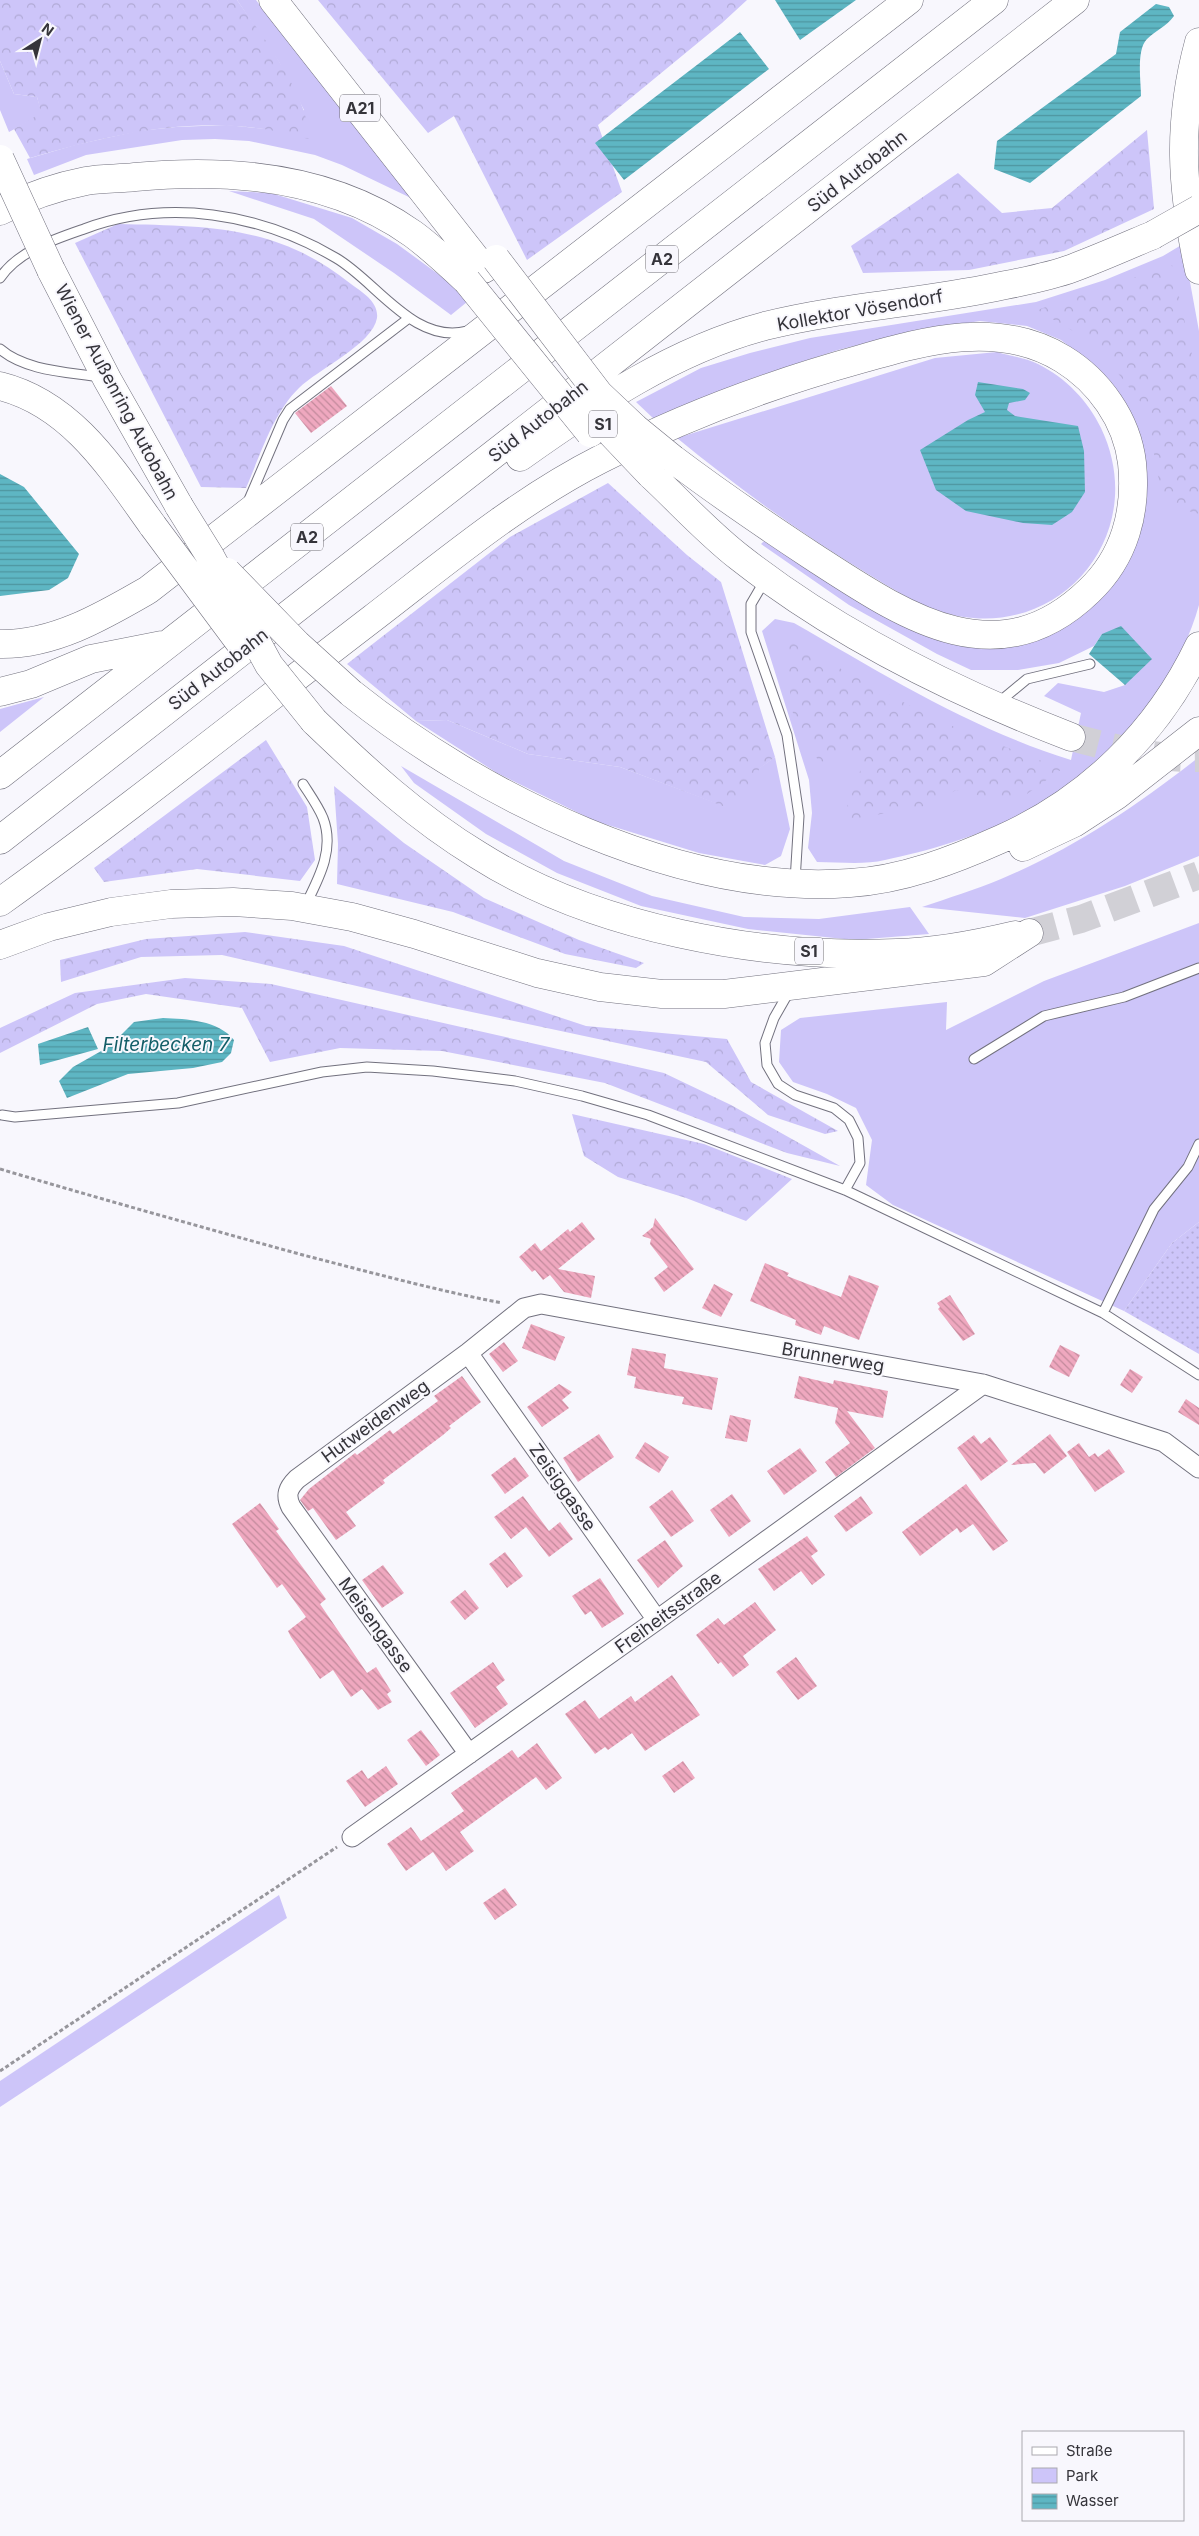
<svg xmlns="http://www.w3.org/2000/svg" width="1199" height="2536" viewBox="0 0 1199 2536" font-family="Inter,sans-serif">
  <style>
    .green { fill: #cdc5f9 }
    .forest { fill: url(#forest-crowns) }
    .garden { fill: url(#garden-dots) }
    .water { fill: url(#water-rules) }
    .building { fill: url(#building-back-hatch) }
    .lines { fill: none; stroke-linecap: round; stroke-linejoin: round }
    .highway-tunnel { stroke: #d1d0d6; stroke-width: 28; stroke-dasharray: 28 14; stroke-linecap: butt }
    .lane-casing { stroke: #72717e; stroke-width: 11 }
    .street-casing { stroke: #72717e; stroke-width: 21 }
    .highway-casing { stroke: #72717e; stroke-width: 29 }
    .path { stroke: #97969c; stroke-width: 3; stroke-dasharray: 4 2.5; stroke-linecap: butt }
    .lane { stroke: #fff; stroke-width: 9 }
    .street { stroke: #fff; stroke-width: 19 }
    .highway { stroke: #fff; stroke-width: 28 }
    .highway-bridge-casing { stroke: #72717e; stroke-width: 29; stroke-linecap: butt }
    .highway-bridge { stroke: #fff; stroke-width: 28 }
    .labels { text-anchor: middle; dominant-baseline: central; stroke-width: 4; stroke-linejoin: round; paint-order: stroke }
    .shield { fill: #f8f7fd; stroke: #706e74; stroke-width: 1 }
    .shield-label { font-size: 16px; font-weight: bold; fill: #35343a }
    .street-label { font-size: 18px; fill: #35343a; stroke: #f8f7fd }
    .water-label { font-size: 19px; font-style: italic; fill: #125d67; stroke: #f8f7fd }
  </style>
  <defs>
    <pattern id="forest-crowns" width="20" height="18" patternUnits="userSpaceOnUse" patternTransform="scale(1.25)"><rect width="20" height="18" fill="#cdc5f9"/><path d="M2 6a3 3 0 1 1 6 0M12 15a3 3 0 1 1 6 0" fill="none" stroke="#b1aad6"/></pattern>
    <pattern id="garden-dots" width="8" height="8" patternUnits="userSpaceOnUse" patternTransform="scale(1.25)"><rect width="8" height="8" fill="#cdc5f9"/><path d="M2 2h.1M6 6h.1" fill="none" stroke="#b1aad6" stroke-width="1.8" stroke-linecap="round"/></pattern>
    <pattern id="water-rules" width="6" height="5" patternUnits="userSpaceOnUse" patternTransform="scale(1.25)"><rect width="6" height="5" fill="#5eb6c3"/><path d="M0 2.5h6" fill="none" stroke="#4e959f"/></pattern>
    <pattern id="building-back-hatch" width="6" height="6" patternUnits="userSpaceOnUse" patternTransform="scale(1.25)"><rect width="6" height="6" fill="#efa8bf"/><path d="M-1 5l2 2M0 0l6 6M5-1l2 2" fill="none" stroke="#c28a9c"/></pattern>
  </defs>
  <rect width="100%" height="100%" fill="#f8f7fd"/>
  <path class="green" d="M237 0H256L413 199 342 165 315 155 249 141 215 139 182 140 86 155 34 175 27 159 75 145 138 131 176 127 227 125 265 129 304 110 279 62Z
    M0 61 14 94 37 97 42 114 9 132 0 110Z
    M229 191 271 193 352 218 397 244 449 282 467 302 451 315 394 273 314 219Z
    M1183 244 1199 331V605C1174 694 1101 770 1022 814 985 834 926 852 885 860 864 865 839 862 817 862L808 848 812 813 809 780 762 631 775 619 794 623C883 674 973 730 1071 760L1081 713 1044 696 1058 683 1104 692 1125 685 1102 634 1094 646 1059 663 1018 670H971L937 654 849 605 761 544 764 541 825 581 918 633 962 643 1090 605 1143 452 1126 404 1099 369 1061 340 1027 326 980 321 914 331 838 350 756 377 654 419 636 402 701 368 750 353 810 338 1036 302 1105 280 1163 256Z
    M997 352C1010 356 1026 358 1038 364 1066 378 1088 401 1101 428 1153 537 1054 649 939 611 914 603 890 587 868 574 801 534 737 487 677 438L935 358Z
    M44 697 0 732V709Z
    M447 720 528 754 620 767 727 807 758 769 775 757 790 829 781 856 765 865 699 853 595 821 497 773 416 721Z
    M1199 757V856L1125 886 1025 918 922 907C948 898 975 890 1001 879 1073 849 1138 805 1199 757Z
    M401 766 564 861 652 896 744 917 819 919 910 907 929 934 854 940 748 929 641 906 557 873 486 834 414 783Z
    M1199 923V1222L1172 1243 1124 1311 893 1205 866 1185 872 1140 856 1108 827 1094 793 1082 779 1062 781 1030 800 1018 947 1002 946 1030 1044 981Z
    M279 1895 287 1918 0 2107V2081Z"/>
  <path class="forest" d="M0 0H237C261 34 310 98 309 139 294 136 279 131 264 129 184 117 106 136 30 158L14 129 41 113 37 97 14 94 0 61Z
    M318 0H747L722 23 598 125 622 192 527 260 454 116 428 133Z
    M1147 130 1154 209 1064 251 969 270 863 273 851 246 958 173 1002 213 1052 208Z
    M118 224C207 226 278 225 351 284 362 292 379 302 377 318 373 344 317 370 299 388 273 413 260 456 246 488L201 487 75 243Z
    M1172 265 1199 386V514L1163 504 1146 409 1095 344 1037 310Z
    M608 483 687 555 721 582 775 757 759 769 756 782 728 808 620 767 528 754 447 720 416 721 347 664 510 537Z
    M785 639 937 720 1062 769 1013 804 956 790 931 805 842 821 863 763 849 750 821 766 792 711Z
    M266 740 307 807 315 860 300 881 197 869 104 882 94 868Z
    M334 786 404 843 484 898 579 940 644 963 636 968 565 954 453 912 337 884 338 844Z
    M245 932 344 946 586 1026 727 1039 751 1082 838 1131 825 1134 768 1115 706 1062 439 1005 222 955 141 957 61 982 60 960 146 939Z
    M185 978 271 984 664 1073 731 1105 840 1166 787 1153 605 1083 442 1051 340 1048 270 1062 242 1008 146 994 97 1004 0 1053V1028L75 993Z
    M572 1114 704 1144 792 1179 746 1221 686 1198 618 1177 584 1156Z"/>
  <path class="garden" d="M1199 1222V1354L1124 1311 1172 1243Z"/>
  <path class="water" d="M775 0H856L800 40Z
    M1156 4 1169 7 1174 16C1166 27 1156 30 1147 39 1136 50 1141 82 1141 96L1030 183 994 169 997 141 1116 54 1120 32Z
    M740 32 769 69 624 180 595 143Z
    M978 382 1023 389 1030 393 1025 400 1009 403 1007 410 1015 416 1078 426 1084 451 1085 492 1072 512 1052 525 1023 523 966 511 936 490 920 450 968 420 985 412 975 395Z
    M0 474 24 487 79 554 68 578 49 590 0 596Z
    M1121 626 1152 659 1125 685 1089 654 1102 634Z
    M163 1018C187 1019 218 1020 234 1040L231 1053 222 1062 193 1068 128 1074 67 1098 59 1081 73 1067 110 1046 134 1022Z
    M88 1027 98 1049 40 1065 38 1044Z"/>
  <path class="building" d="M331 386 347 406 311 433 295 413Z
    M655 1218 694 1269 664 1292 654 1278 668 1267 650 1244 651 1239 642 1236 653 1227Z
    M582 1222 595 1239 558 1269 595 1276 591 1298 564 1292 550 1275 543 1280 535 1270 532 1272 519 1257 535 1243 541 1251 568 1229 570 1232Z
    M765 1263 789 1273 787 1276 841 1297 849 1275 879 1286 859 1340 824 1326 821 1335 795 1325 796 1320 750 1301Z
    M714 1284 733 1294 721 1317 702 1308Z
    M950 1295 975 1334 963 1341 938 1309 940 1307 937 1303Z
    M531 1324 565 1337 555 1361 522 1348Z
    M504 1342 518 1361 503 1372 489 1354Z
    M1060 1345 1080 1355 1069 1377 1049 1367Z
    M632 1348 666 1354 664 1368 718 1378 712 1410 682 1404 684 1397 634 1388 636 1377 627 1375Z
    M1130 1369 1143 1377 1132 1393 1120 1385Z
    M462 1376 481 1402 449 1426 451 1428 443 1435 383 1480 385 1483 346 1512 356 1526 336 1540 313 1508 308 1511 300 1500 309 1489 355 1453 357 1455 390 1430 393 1434 438 1401 434 1396Z
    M799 1376 833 1384 834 1380 888 1391 883 1418 847 1411 875 1448 836 1477 825 1462 850 1443 835 1423 838 1408 794 1398Z
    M559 1384 572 1392 562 1400 569 1408 542 1427 527 1407Z
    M1186 1399 1199 1408V1425L1178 1412Z
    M730 1415 751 1420 747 1442 725 1438Z
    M599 1434 614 1457 578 1482 563 1458Z
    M1050 1434 1067 1456 1044 1474 1035 1463 1011 1465Z
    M974 1435 981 1444 990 1437 1008 1461 981 1481 957 1448Z
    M645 1442 669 1457 659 1473 635 1458Z
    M1079 1443 1089 1457 1095 1453 1098 1457 1109 1449 1125 1472 1095 1492 1067 1452Z
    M800 1448 817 1471 784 1495 767 1471Z
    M515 1457 529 1476 505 1494 491 1475Z
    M966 1484 1008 1541 993 1551 973 1524 960 1533 957 1528 920 1556 902 1532Z
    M672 1490 694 1521 671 1537 649 1507Z
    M732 1494 751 1521 729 1537 710 1510Z
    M523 1496 549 1531 560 1522 573 1539 549 1557 526 1527 511 1539 494 1517Z
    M861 1496 873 1513 846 1532 834 1516Z
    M260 1503 279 1529 276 1531 326 1599 320 1604 367 1673 376 1667 391 1691 387 1694 392 1702 378 1710 362 1689 351 1697 333 1670 320 1679 291 1637 288 1631 306 1617 282 1584 277 1588 232 1524Z
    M807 1536 818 1551 811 1556 825 1575 812 1585 801 1571 774 1591 758 1569Z
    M665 1540 683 1566 658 1588 637 1560Z
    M505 1552 523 1576 507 1588 489 1564Z
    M383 1565 404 1593 382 1608 362 1580Z
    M600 1578 624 1614 602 1628 591 1611 585 1615 572 1596Z
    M465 1590 479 1608 465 1620 450 1602Z
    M755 1602 776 1630 743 1656 749 1665 733 1677 721 1662 718 1664 696 1635 718 1618 724 1625Z
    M796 1657 817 1686 798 1700 776 1672Z
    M493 1662 505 1680 496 1687 508 1704 475 1728 450 1693Z
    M672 1675 700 1715 645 1751 632 1733 608 1750 605 1747 595 1754 565 1714 585 1700 599 1719 631 1696 635 1702Z
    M421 1730 440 1755 426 1766 407 1740Z
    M537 1743 562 1778 546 1790 536 1777 460 1832 474 1851 446 1871 433 1852 406 1871 387 1844 411 1827 421 1841 464 1811 451 1793 512 1750 518 1758Z
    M683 1761 695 1778 674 1793 662 1776Z
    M386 1766 398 1784 365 1807 346 1781 362 1770 368 1779Z
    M505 1888 517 1905 495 1920 483 1903Z"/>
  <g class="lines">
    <path class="highway-tunnel" d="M1071 737C1113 748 1155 759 1199 758
      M1029 933 1081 919 1199 875"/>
    <g class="lane-casing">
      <path id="lane" d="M0 278C18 251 55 239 84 229 167 198 260 213 336 258 376 281 414 345 467 331
        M0 349C25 371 68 372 99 377
        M248 502 283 420 290 409 409 318
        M765 580 751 604V632L787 735 799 816 795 881
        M998 703 1027 679 1090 664
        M303 784C310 795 318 806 323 818 335 849 319 878 305 906
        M790 990 774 1018 765 1043 767 1065 778 1084 795 1095 834 1108 849 1120 858 1138 860 1163 845 1190
        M974 1059 1044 1016 1124 997 1199 968
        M2 1115 15 1117 178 1103 322 1072 367 1067 433 1071 515 1081 582 1096 648 1115 845 1190 1103 1313 1199 1375
        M1103 1313 1154 1209 1188 1167 1199 1144"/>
    </g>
    <g class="street-casing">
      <path id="street" d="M468 1353 657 1620
        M469 1754 291 1507C285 1495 288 1488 297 1479L468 1353 524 1308 541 1304 983 1384 1164 1442 1199 1468
        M352 1837 657 1620 983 1384"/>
    </g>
    <g class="highway-casing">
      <path id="highway" d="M273 0 484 269
        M1199 42C1177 123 1181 188 1199 270
        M0 211C27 197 55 187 86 181 102 178 119 179 135 177 229 168 333 177 413 234 432 248 450 265 467 281
        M51 270 107 379 179 506
        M0 386C72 404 112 469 153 526
        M520 457C596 403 674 350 765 326 841 307 920 303 996 287 1021 282 1049 277 1073 268 1100 258 1127 246 1153 235
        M651 475C680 502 708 533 739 557 838 635 954 692 1071 737
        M0 644C54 645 103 616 148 590L909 0
        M0 692 31 684 91 659 162 645
        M351 693C481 797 680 896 850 883 902 880 954 860 1001 839 1089 800 1158 732 1199 646
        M314 721C365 770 417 818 478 855 593 928 762 959 897 953 937 952 977 944 1015 935
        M0 775 994 0
        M0 840 1075 0
        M1023 847 1074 823 1117 795 1199 731
        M0 902C127 811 249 713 373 618 446 562 518 501 601 459 684 416 771 384 861 359 927 340 1000 320 1063 359 1099 381 1127 420 1132 463 1137 511 1125 557 1089 591 995 682 899 612 812 556 765 525 718 493 673 459
        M0 945 49 927 111 912 171 904 233 902 292 906 352 917 414 934 537 973 600 987 662 994H724L984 962 1029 933"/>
    </g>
    <path class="path" d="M0 1169C101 1199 201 1227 303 1255 369 1272 435 1290 502 1303
      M0 2071 337 1847"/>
    <use href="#lane" class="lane"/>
    <use href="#street" class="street"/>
    <use href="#highway" class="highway"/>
    <g class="highway-bridge-casing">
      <path id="highway-bridge" d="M0 159 51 270
        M1153 235 1199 209
        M496 259 599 394 635 428 673 459
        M467 281 590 433
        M585 401 612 434 651 475
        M179 506 210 556 269 665 314 721
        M153 526 243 647
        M227 572 297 644 351 693"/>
    </g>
    <use href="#highway-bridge" class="highway-bridge"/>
  </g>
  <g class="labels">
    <g class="shield">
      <rect x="340" y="94.5" width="40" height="27" rx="4"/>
      <rect x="646" y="245.5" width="32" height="27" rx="4"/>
      <rect x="589" y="410.5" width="28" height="27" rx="4"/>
      <rect x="291" y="523.5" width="32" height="27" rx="4"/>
      <rect x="795" y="937.5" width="28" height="27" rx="4"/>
    </g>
    <g class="shield-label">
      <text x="360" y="108">A21</text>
      <text x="662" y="259">A2</text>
      <text x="603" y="424">S1</text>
      <text x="307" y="537">A2</text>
      <text x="809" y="951">S1</text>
    </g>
    <g class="street-label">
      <text transform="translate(857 171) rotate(-38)">Süd Autobahn</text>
      <text transform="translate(860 310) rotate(-10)">Kollektor Vösendorf</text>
      <text transform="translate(117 392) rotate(62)">Wiener Außenring Autobahn</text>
      <text transform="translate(538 421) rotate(-38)">Süd Autobahn</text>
      <text transform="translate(218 669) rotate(-38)">Süd Autobahn</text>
      <text transform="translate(833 1357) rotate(10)">Brunnerweg</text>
      <text transform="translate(375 1421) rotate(-36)">Hutweidenweg</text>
      <text transform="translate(563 1487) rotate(55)">Zeisiggasse</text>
      <text transform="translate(668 1612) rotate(-36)">Freiheitsstraße</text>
      <text transform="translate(376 1625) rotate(54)">Meisengasse</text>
    </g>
    <g class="water-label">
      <text x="166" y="1044">Filterbecken 7</text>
    </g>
  </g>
  <rect x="1022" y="2431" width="162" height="90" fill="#f8f7fd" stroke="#aaa9af"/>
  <rect x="1032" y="2447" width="25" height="8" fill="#ffffff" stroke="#aaa9af"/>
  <text x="1066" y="2456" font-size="15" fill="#35343a">Straße</text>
  <rect x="1032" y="2468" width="25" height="15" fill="#cdc5f9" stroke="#aaa9af"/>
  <text x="1066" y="2481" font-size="15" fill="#35343a">Park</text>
  <rect x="1032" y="2494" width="25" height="15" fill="url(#water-rules)" stroke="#aaa9af"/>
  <text x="1066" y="2506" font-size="15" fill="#35343a">Wasser</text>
  <g transform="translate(40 40) rotate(36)" stroke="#f8f7fd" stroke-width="4" paint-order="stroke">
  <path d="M0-4L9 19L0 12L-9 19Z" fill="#35343a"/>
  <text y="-8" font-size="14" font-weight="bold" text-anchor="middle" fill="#35343a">N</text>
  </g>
</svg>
